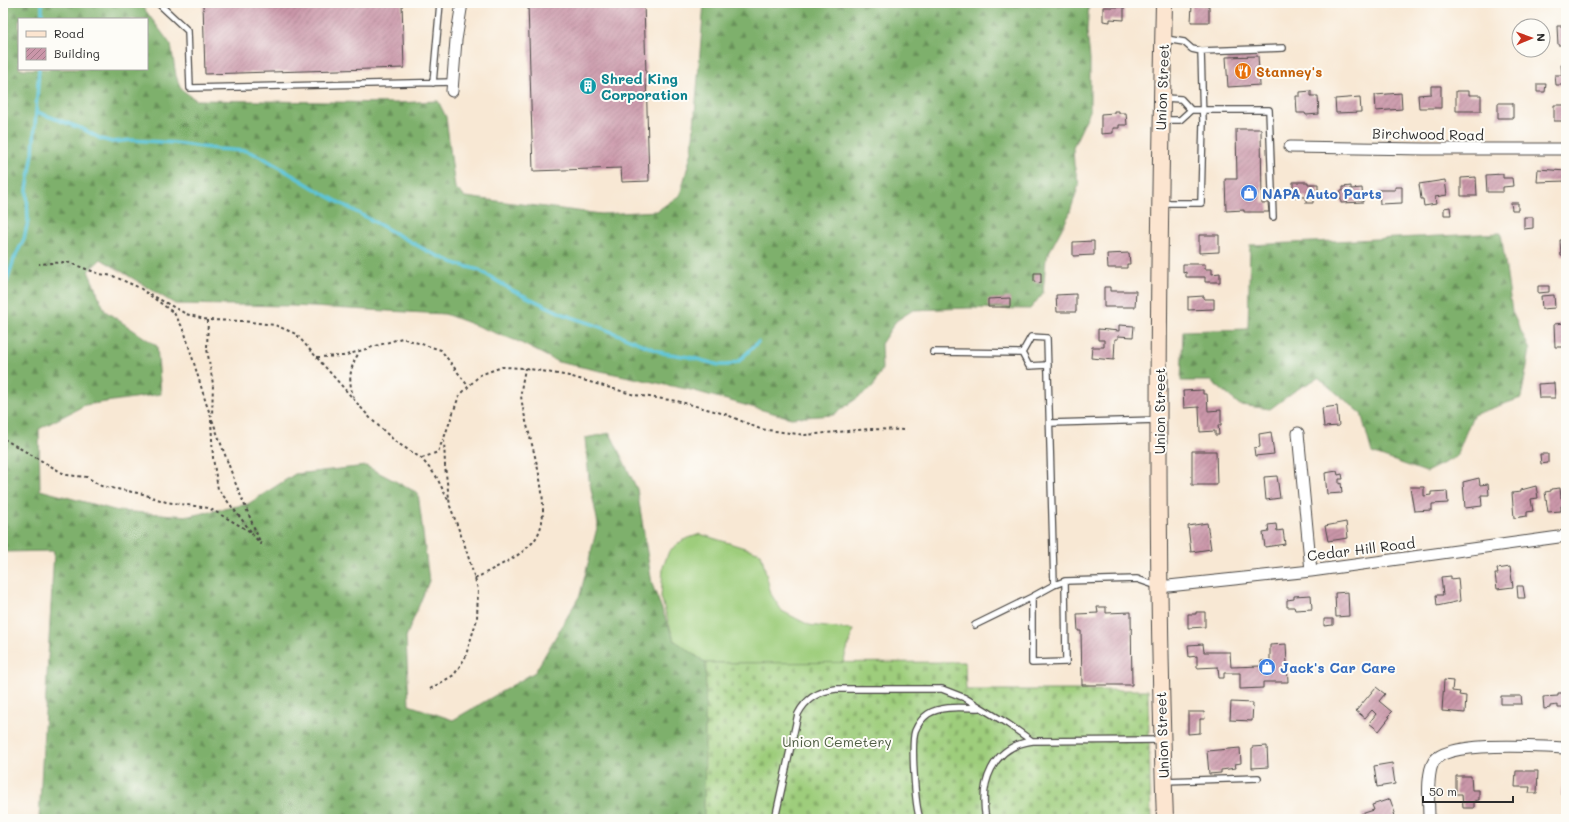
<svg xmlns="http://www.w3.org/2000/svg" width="1569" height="822" viewBox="0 0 1569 822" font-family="Mali,sans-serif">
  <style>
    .grass { fill: #9ecd7c; stroke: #647c54 }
    .forest { fill: url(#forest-firs); stroke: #546e4c; fill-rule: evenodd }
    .cemetery { fill: url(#cemetery-stones); stroke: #647c54 }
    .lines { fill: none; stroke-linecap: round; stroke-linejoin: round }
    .stream { stroke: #5dc5d9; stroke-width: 3.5 }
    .building { fill: url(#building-hatch) }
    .service-casing { stroke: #4a4744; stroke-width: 8 }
    .minor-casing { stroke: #4a4744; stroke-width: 13 }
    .secondary-casing { stroke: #4a4744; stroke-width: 18 }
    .path { stroke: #4a4744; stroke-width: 2; stroke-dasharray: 3 3; stroke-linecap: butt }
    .service { stroke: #fff; stroke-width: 5.5 }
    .minor { stroke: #fff; stroke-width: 11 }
    .secondary { stroke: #fce5d0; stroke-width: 16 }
    .labels { text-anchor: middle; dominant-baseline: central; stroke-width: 4; stroke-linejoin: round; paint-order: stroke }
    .food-label { font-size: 14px; font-weight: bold; fill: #c56008; stroke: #fdfcf7; text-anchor: start }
    .culture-label { font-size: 14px; font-weight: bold; fill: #0d838f; stroke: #fdfcf7; text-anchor: start }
    .street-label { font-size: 14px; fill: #2b2b2b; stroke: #fdfcf7 }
    .shop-label { font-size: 14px; font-weight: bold; fill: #366cbe; stroke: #fdfcf7; text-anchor: start }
    .park-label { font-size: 14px; fill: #4e5c43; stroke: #fdfcf7 }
  </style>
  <defs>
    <pattern id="forest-firs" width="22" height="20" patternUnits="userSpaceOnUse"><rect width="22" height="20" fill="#7eb06c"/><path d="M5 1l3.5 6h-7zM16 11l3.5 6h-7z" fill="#678f59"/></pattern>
    <pattern id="cemetery-stones" width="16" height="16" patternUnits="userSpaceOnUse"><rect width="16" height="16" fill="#9ecd7c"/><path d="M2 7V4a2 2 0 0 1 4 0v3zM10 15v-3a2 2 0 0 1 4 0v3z" fill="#88b06b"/></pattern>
    <pattern id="building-hatch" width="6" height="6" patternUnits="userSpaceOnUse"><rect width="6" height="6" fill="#ca96a9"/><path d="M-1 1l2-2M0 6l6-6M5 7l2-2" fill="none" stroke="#a47b8a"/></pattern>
  </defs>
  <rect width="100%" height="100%" fill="#fdfcf7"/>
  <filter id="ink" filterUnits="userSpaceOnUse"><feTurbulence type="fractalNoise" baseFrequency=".025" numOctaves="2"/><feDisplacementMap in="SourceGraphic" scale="8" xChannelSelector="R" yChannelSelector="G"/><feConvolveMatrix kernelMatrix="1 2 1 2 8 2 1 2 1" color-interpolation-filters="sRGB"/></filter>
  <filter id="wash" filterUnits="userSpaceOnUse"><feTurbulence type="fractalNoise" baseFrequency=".012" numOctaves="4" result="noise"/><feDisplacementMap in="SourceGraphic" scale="16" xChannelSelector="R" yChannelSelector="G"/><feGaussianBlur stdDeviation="0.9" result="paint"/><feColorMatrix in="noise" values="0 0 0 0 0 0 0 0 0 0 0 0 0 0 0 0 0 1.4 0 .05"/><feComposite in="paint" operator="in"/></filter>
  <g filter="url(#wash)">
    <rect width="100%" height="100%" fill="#f8e8d4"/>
    <path class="grass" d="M700 534 761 553 771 594 782 611 809 625 853 630 843 663H706L674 641 661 597 663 567 669 551 683 540Z"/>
    <path class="forest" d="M3 3H140L171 45 176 76 181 89 196 100 396 103 438 101 446 117 455 188 465 197 601 214 657 211 680 195 692 151 704 3H1089L1087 31 1090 59V111L1073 147 1074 165 1079 184 1069 215 1046 258 1043 293 1030 309 969 308 913 310 896 321 881 344 882 369 873 387 833 415 791 418 691 390 558 362 517 341 445 314 292 306 175 304 101 259 88 271 105 311 157 346 161 394 85 405 39 429 40 490 118 511 189 516 248 504 295 474 366 466 418 493 429 581 406 637 409 705 453 720 535 672 580 595 598 524 589 479 585 438 610 433 637 489 652 584 674 640 706 663 704 819H39L54 551 3 552ZM19 19H147V69H19Z
      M1501 233 1512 312 1530 350 1521 398 1473 415 1456 457 1426 472 1372 453 1361 413 1318 378 1296 390 1270 409 1240 405 1211 381H1181L1183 331 1248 329 1250 245Z"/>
    <path class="cemetery" d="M965 662 966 690H1148L1151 819H704L706 663Z"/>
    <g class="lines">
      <path class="stream" d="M42 19V3
        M37 112 83 129 101 139 112 142 133 140 175 143 217 149 247 151 262 157 322 193 429 252 457 264 479 270 510 289 565 315 595 325 663 353 689 357 719 365H728L739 361 758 342
        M3 293 14 259 24 239 28 221 27 190 33 153 39 69"/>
    </g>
    <g id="blocks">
      <path class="building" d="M203 3H402L404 68 205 74Z
        M558 3H644L649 181 622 182 621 168 533 171 528 4Z
        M1192 5 1209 6V22H1191Z
        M1103 7H1124V20L1110 19V22L1103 21Z
        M1557 26H1566V45H1558Z
        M1258 56 1260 85 1228 87 1226 57Z
        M1561 64H1566V85H1556L1555 75H1562Z
        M1537 84H1546L1545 92H1537Z
        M1431 86H1441V108H1419L1418 95 1431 94Z
        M1311 91V96H1318L1319 114 1306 115 1305 113H1297L1296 96H1300V92Z
        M1456 91H1469V95H1481V111H1456Z
        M1401 93 1402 109 1376 111 1375 95Z
        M1360 97 1361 112 1336 113 1335 99Z
        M1498 103H1513V118H1498Z
        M1554 105H1566V121H1554Z
        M1114 111H1119V113H1126L1127 125H1119V128H1113V133L1101 134V114L1114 113Z
        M1236 129H1261L1262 203H1268L1269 212H1244V210L1226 211 1225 179H1237Z
        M1538 169 1566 171V181L1537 182Z
        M1503 174V178H1512L1513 186 1503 187V192H1487L1486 175Z
        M1476 177 1477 196H1461V178Z
        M1445 180 1447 195 1435 197 1436 204 1424 206 1423 199H1421L1419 184Z
        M1293 182H1308V184H1318V196H1313V203H1306V197H1293Z
        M1351 186V189L1362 188 1363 202 1341 203 1340 191H1343V187Z
        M1395 187H1402V203L1380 204 1379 190H1395Z
        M1511 203H1518V210H1512Z
        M1450 207 1451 215H1444V208Z
        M1524 217H1533V228L1524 229Z
        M1199 235H1219V252L1199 253Z
        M1564 235H1566V256H1561L1560 240H1564Z
        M1094 241V255L1073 256V242Z
        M1129 253 1130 264H1127V268H1108L1107 254Z
        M1183 264H1205V269H1212V274L1220 273V282H1205V277H1186V272L1183 273Z
        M1034 273H1041V283L1034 282Z
        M1538 286H1549V292L1538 293Z
        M1104 287H1110V291H1136L1135 307H1104Z
        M1076 294V312H1057L1056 295Z
        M1554 295 1555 308 1542 309 1541 296Z
        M1204 296V299H1214V309L1188 310V297Z
        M1010 298V307H988V299Z
        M1565 323 1566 347H1555L1554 324Z
        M1119 325 1134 326 1133 337 1118 336V339H1115L1114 360 1091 358 1092 347H1104V340H1098V329L1119 331Z
        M1554 383 1555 398H1539L1538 384Z
        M1203 390V394H1207L1208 411 1221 410V425H1218L1219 435H1215V431L1200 432 1199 407 1184 408 1183 391Z
        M1337 406 1339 426 1324 427 1322 408Z
        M1271 432 1274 454 1255 456 1254 448 1260 447 1259 434Z
        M1192 451H1216L1217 485H1192Z
        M1540 454H1548V463L1541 464Z
        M1337 471 1338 475 1342 474 1343 479H1339V484L1341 483 1342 493 1327 494 1325 473Z
        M1277 476 1280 498 1266 500 1264 477Z
        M1479 478 1480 485 1488 484 1489 495H1481L1482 506 1465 508 1463 482Z
        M1536 486 1538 498 1531 499 1533 511 1527 512V516L1514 518 1512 493 1521 492V490Z
        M1410 487H1424V496L1431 495V492L1447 491 1448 503 1432 504V510L1414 511Z
        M1560 488 1561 498H1566V505L1561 506V511L1548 512 1545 492 1551 491V489Z
        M1346 522 1348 538 1328 541 1325 526Z
        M1207 523 1211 549 1191 552 1188 526Z
        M1276 524 1277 531 1283 530 1285 544 1265 547 1263 533 1269 532 1268 525Z
        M1510 567 1513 587 1497 589 1495 574H1498L1497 569Z
        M1451 576V579L1458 578 1460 601 1437 606 1436 595H1443L1441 577Z
        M1517 586H1523L1525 598H1518Z
        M1348 592 1349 616 1336 617 1335 593Z
        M1311 595 1312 609 1295 610 1294 607H1287V600L1294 599V596Z
        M1097 607H1106V613L1131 612 1132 685H1082L1081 631H1078L1077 614 1098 613Z
        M1196 612H1205V627L1188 628V614H1196Z
        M1324 619H1333V625L1324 626Z
        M1203 644 1204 652H1230L1231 667 1261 666V661H1270V645L1286 644 1288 682H1263V688L1240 689V673H1224V678H1219L1218 667 1197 668V656L1189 657 1188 645Z
        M1444 680 1453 681 1452 691 1460 692 1459 695 1466 696 1465 713 1442 711Z
        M1376 687 1385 694 1379 701 1392 712 1388 716 1390 717 1379 731 1369 723 1376 714 1372 710 1365 718 1356 711Z
        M1558 693H1564L1566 696V708H1558V705L1550 706V708L1544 709 1543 697 1558 696Z
        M1501 696H1521L1522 704H1501Z
        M1231 702 1253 703 1252 721 1230 720Z
        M1188 712H1204L1205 719H1200V733L1188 734Z
        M1267 746 1268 767 1252 768V747Z
        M1240 748 1241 763 1235 764 1236 768 1221 770V773L1209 774 1207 751Z
        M1392 763 1395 784 1377 787 1374 766Z
        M1516 771H1538L1537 793H1529L1530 787H1515Z
        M1456 776H1471L1472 790H1479V800L1474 801V808H1463L1462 794H1456Z
        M1563 781H1566V796L1561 795Z
        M1390 799 1395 813H1393L1395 819H1363L1361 814 1374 810 1372 805Z"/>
    </g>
  </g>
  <g filter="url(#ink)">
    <use href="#blocks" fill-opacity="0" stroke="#4a4744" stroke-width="1"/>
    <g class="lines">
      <g class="service-casing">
        <path id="service" d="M158 3 188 31 190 88 453 82
          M1166 39 1184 42 1192 49 1201 51 1283 48
          M433 83 440 3
          M1164 98 1181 99 1191 110
          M1164 120H1180L1191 110H1269L1273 217
          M1161 203H1201L1203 122 1201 51
          M933 352 1022 353 1031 337 1047 338 1054 585 1065 581 1137 579 1157 586
          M1022 353 1029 366 1048 365
          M1050 423 1157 420
          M1054 585 1032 597V663L1066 662 1065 581
          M975 625 1032 597
          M1164 781 1258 778
          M775 819 798 714C806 698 819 691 836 689H942L965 698 1008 724 1032 741
          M920 819C915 806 911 744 915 731 918 724 922 718 928 714 942 705 964 708 979 708
          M986 819C979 783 992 747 1032 741L1162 740"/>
      </g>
      <g class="minor-casing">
        <path id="minor" d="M452 91 456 40 462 3
          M1290 147 1424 149H1566
          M1298 433 1311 571
          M1159 587 1311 571 1566 536
          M1429 819C1429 804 1426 773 1434 761 1449 740 1540 747 1566 748"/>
      </g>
      <g class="secondary-casing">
        <path id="secondary" d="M1164 3C1158 275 1155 547 1165 819"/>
      </g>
      <path class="path" d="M150 294 186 314 208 320 242 321 275 325 296 334 371 419 396 442 421 458 436 476 448 500
        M208 320 207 349 213 384 212 416
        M317 357 343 356 402 338 441 350 468 386
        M354 398C348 383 349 367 359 353
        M211 420 213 458 218 489 253 534
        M4 439 66 475 87 477 101 486 143 494 166 502 209 508 249 531 261 544 235 482 206 403 184 330 174 313 140 288 113 276 100 274 67 262 39 264
        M422 458 438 452 443 439
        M475 579C494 567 516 560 532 543 561 513 524 432 521 395 521 386 524 376 525 368
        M430 689 454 675 465 658 477 619 478 589 465 546 450 506 445 466 444 438 459 396 480 375 502 367 525 368 569 376 635 395 677 401 725 414 760 429 805 435 869 429 905 430"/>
      <use href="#service" class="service"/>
      <use href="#minor" class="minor"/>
      <use href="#secondary" class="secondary"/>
    </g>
  </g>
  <defs>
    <g id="restaurant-disc" transform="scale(0.9)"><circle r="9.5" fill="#e8710a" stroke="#fdfcf7"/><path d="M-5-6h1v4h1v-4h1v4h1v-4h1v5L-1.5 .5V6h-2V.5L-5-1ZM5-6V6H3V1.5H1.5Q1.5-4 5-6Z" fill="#fff"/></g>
    <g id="building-disc" transform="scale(0.9)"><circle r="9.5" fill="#0f9aa8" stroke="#fdfcf7"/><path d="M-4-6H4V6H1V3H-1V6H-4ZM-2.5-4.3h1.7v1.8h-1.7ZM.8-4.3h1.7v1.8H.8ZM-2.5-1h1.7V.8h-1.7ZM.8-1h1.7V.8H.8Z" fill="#fff"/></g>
    <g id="shop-disc" transform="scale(0.9)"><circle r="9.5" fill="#3f7fe0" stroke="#fdfcf7"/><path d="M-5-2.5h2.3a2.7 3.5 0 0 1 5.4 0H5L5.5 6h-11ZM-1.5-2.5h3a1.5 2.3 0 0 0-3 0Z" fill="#fff"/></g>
  </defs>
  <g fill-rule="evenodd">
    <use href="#restaurant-disc" x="1243" y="71"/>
    <use href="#building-disc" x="588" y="86"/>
    <use href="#shop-disc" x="1249" y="193"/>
    <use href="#shop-disc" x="1267" y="667"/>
  </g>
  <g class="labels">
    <g class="food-label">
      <text x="1256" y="71">Stanney's</text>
    </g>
    <g class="culture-label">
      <text x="601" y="78">Shred King<tspan x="601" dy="16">Corporation</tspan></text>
    </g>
    <g class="street-label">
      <text transform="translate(1162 87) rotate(-88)">Union Street</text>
      <text transform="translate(1428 134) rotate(1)">Birchwood Road</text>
      <text transform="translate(1159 411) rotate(-90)">Union Street</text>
      <text transform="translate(1361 549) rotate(-7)">Cedar Hill Road</text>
      <text transform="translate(1162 735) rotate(-92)">Union Street</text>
    </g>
    <g class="shop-label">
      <text x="1262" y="193">NAPA Auto Parts</text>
      <text x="1280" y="667">Jack's Car Care</text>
    </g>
    <g class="park-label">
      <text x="837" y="741">Union Cemetery</text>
    </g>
  </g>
  <rect width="1569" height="822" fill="none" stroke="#fdfcf7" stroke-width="16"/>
  <rect x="18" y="18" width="130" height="52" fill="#fdfcf7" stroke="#a9a8a5"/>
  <rect x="26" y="31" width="20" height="6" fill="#fce5d0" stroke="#a9a8a5"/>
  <text x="54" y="38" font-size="12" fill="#2b2b2b">Road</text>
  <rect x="26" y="48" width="20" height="12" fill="url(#building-hatch)" stroke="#a9a8a5"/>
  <text x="54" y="58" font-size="12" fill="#2b2b2b">Building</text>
  <g transform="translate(1531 38) rotate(88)"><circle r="19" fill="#fdfcf7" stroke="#a9a8a5"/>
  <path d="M0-3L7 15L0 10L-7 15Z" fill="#c8321e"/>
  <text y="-6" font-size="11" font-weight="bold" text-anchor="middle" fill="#2b2b2b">N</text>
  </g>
  <path d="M1423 796v6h90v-6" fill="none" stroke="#2b2b2b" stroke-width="2"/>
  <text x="1429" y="796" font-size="12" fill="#2b2b2b" stroke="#fdfcf7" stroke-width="3" paint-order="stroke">50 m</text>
</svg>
